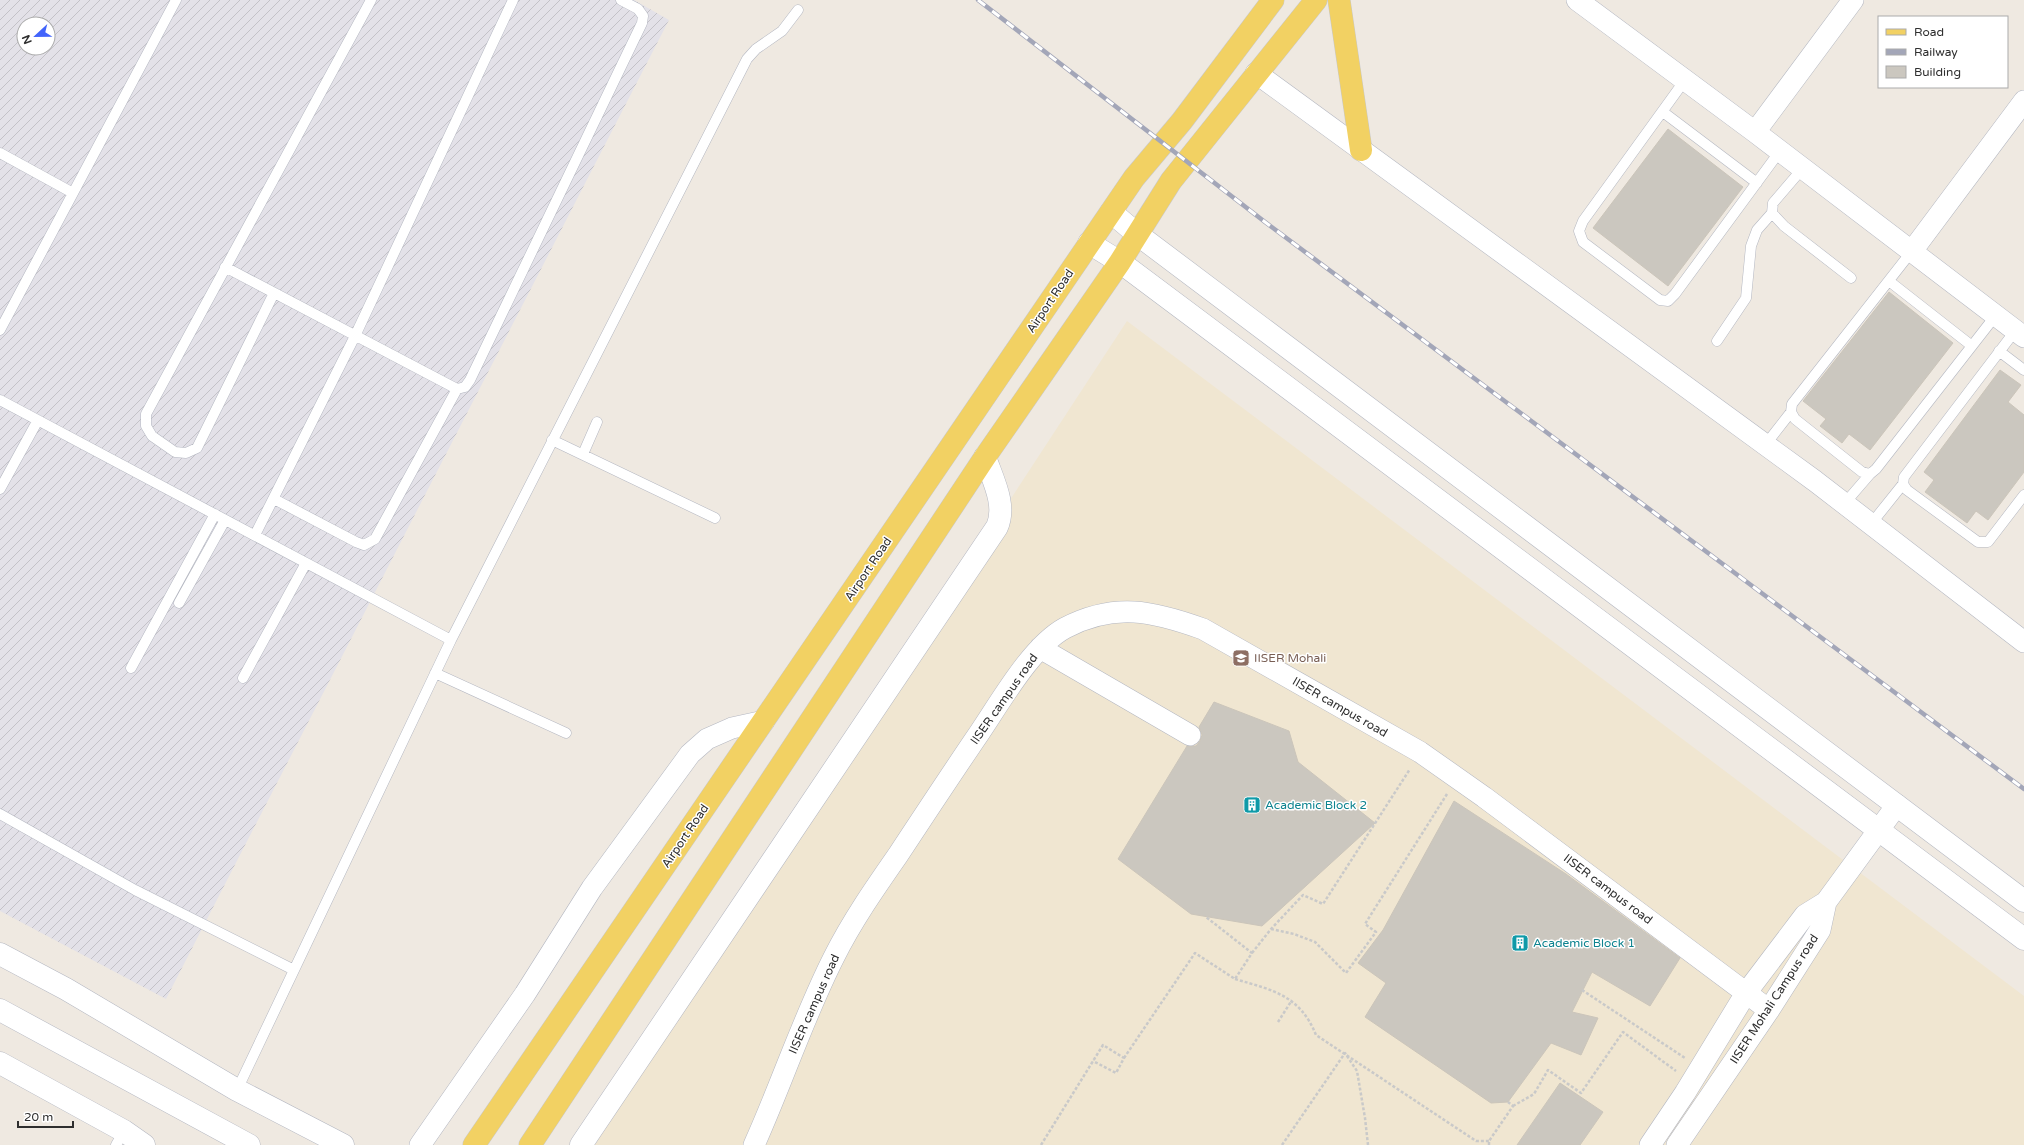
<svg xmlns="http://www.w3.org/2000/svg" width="2024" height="1145" viewBox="0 0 2024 1145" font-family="'Varela Round',sans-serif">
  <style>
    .industrial { fill: url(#industrial-furrows); fill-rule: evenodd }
    .education { fill: #f0e6d1 }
    .building { fill: #cbc7bf; stroke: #cbc5ba }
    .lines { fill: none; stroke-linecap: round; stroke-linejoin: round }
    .lane-casing { stroke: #b4b7c1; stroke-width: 11 }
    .street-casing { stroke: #b4b7c1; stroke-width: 22 }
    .secondary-casing { stroke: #b4b7c1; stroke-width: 23 }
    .primary-casing { stroke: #c9c9c9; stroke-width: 23 }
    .path { stroke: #c9c9c9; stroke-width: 2.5; stroke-dasharray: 3 2; stroke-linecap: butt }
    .lane { stroke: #fff; stroke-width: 10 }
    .street { stroke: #fff; stroke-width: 21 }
    .secondary { stroke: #fff; stroke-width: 22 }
    .primary { stroke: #f2d163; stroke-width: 22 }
    .rail-casing { stroke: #a3a6b8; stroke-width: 4.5 }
    .rail { stroke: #fff; stroke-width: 3; stroke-dasharray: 9; stroke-linecap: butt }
    .labels { text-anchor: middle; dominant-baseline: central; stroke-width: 3; stroke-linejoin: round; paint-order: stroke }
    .street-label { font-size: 12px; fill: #2e2e2e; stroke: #fff }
    .education-label { font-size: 12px; fill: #785e54; stroke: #fff; text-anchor: start }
    .culture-label { font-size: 12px; fill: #0d838f; stroke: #fff; text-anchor: start }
  </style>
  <defs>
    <pattern id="industrial-furrows" width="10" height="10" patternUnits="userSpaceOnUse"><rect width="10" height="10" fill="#e3e1e8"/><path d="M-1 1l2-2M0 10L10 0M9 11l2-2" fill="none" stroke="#c3c1c7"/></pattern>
  </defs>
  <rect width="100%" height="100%" fill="#efe9e1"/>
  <path class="industrial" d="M0 0H634L669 20 166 999 0 911ZM24 24H48V48H24Z"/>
  <path class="education" d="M1127 321 2024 996V1145H588Z"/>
  <path class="building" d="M1668 129 1743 187 1668 286 1593 228Z
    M1889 292 1953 343 1870 450 1849 434 1842 443 1820 426 1826 419 1803 401Z
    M2000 370 2021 385 2008 402 2024 415V472L1988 520 1976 511 1967 523 1925 492 1934 480 1924 472Z
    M1214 702 1289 731 1298 762 1375 823 1262 926 1191 914 1118 859 1187 746H1196L1200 741 1202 735 1199 727Z
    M1454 801 1566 874 1680 958 1650 1006 1592 972 1572 1012 1598 1018 1581 1055 1551 1043 1508 1102 1491 1103 1365 1017 1386 983 1358 963 1383 930Z
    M1560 1083 1603 1112 1580 1145H1517Z"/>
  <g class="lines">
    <g class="lane-casing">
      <path id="lane" d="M1685 80 1583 221 1579 231 1583 242 1660 300 1668 301 1675 294 1780 151
        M1663 112 1757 183
        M0 153 73 193
        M1803 168 1773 203 1772 213 1784 226 1851 278
        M1912 251 1792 404 1791 412 1795 419 1862 472 1870 474 1876 469 1996 315
        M225 267 457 389 465 387 470 380 642 23 643 16 638 9 621 0
        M1889 281 1972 346
        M274 293 197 448 186 453 175 452 152 436 146 426V414L371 0
        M0 330 176 0
        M2015 331 1904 477 1903 484 1907 490 1978 542H1988L2024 495
        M1717 341 1746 298 1751 246 1757 230 1772 213
        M1999 351 2024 370
        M0 400 451 640
        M552 440 715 518
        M1766 444 1791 412
        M583 454 597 422
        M0 489 38 420
        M274 499 356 542 364 545 375 539 457 389
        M1845 503 1870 474
        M1871 524 1903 484
        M255 535 355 336 513 0
        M179 603 225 520
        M131 668 215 514
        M435 673 566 733
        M243 678 306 563
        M0 814 135 890 294 970
        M237 1090 451 640 747 59 756 49 782 31 798 10
        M116 1145 124 1131"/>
    </g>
    <g class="street-casing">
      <path id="street" d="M1577 0 1755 132 2024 337
        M1256 73 1815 481 2024 642
        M1755 132 1853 0
        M1912 251 2024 101
        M1040 648 1190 735
        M420 1145 525 994 592 888 690 754 707 739 732 728 764 721
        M754 1145C782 1083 803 1018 834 957 852 921 875 888 898 855 925 814 952 773 980 732 1001 701 1032 646 1065 628 1115 602 1153 611 1203 629L1420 752 1484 797 1769 1010
        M1650 1145 1685 1093 1746 993 1805 915 1826 902
        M1677 1145 1769 1010 1820 930 1826 902 1897 805"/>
    </g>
    <g class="secondary-casing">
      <path id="secondary" d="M1111 212 1137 234 2024 901
        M1089 243 1120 262 2024 939
        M0 954 66 989 237 1090 343 1145
        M0 1010 249 1145
        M0 1063 124 1131 144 1145
        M581 1145 997 527C1007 505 992 478 985 457"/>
    </g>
    <g class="primary-casing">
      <path id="primary" d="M1339 0 1361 150
        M474 1145 1134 178 1182 121 1273 0
        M530 1145 985 457 1120 262 1171 181 1316 0"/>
    </g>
    <path class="path" d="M1271 929 1294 934 1315 942 1346 973 1376 932 1365 924 1447 794
      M1252 953 1271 929 1303 895 1323 904 1410 769
      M1235 979C1272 990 1300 995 1316 1035L1476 1141H1489
      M1582 990 1685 1058
      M1278 1022 1292 1000
      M1124 1058 1195 953 1235 979 1252 953 1206 917
      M1513 1106 1534 1094 1548 1070 1581 1093 1623 1032 1676 1071
      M1041 1145 1103 1045 1124 1058 1116 1073 1093 1061
      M1282 1145 1345 1053 1357 1071 1365 1118 1368 1145
      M1489 1145V1141L1513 1106 1508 1102"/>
    <use href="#lane" class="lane"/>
    <use href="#street" class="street"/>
    <use href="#secondary" class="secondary"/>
    <use href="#primary" class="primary"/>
    <g class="rail-casing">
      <path id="rail" d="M978 0 1265 222 2024 789"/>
    </g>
    <use href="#rail" class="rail"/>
  </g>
  <defs>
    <g id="university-square" transform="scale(0.9)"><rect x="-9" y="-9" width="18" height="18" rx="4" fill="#8d6e63" stroke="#fff"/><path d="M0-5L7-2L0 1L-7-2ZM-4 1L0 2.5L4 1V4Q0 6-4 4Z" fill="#fff"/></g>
    <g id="building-square" transform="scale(0.9)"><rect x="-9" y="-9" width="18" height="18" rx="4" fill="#0f9aa8" stroke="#fff"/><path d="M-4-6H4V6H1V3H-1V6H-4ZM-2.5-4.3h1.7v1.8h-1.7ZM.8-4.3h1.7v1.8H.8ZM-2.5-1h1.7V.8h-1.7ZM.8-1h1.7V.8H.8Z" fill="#fff"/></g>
  </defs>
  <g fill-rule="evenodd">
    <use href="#university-square" x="1241" y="658"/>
    <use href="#building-square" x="1252" y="805"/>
    <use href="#building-square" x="1520" y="943"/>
  </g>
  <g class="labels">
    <g class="street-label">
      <text transform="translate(1050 301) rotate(-56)">Airport Road</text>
      <text transform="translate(868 569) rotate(-56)">Airport Road</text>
      <text transform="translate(1004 699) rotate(-55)">IISER campus road</text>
      <text transform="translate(1340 707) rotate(30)">IISER campus road</text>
      <text transform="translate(685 836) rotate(-56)">Airport Road</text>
      <text transform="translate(1608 889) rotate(37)">IISER campus road</text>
      <text transform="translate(1774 999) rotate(-57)">IISER Mohali Campus road</text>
      <text transform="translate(814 1004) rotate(-66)">IISER campus road</text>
    </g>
    <g class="education-label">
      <text x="1254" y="658">IISER Mohali</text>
    </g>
    <g class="culture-label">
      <text x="1265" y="805">Academic Block 2</text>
      <text x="1533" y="943">Academic Block 1</text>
    </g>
  </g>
  <rect x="1878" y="16" width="130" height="72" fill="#ffffff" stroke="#ababab"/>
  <rect x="1886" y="29" width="20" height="6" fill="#f2d163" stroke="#ababab"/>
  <text x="1914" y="36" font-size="12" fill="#2e2e2e">Road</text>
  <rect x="1886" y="49" width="20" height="6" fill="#a3a6b8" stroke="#ababab"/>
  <text x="1914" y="56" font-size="12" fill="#2e2e2e">Railway</text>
  <rect x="1886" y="66" width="20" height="12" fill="#cbc7bf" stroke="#ababab"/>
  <text x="1914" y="76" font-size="12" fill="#2e2e2e">Building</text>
  <g transform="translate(36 36) rotate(248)"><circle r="19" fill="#ffffff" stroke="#ababab"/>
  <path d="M0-3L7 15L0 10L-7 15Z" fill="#4264fb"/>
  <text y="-6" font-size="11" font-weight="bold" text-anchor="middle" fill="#2e2e2e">N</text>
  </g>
  <path d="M18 1121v6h55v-6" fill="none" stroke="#2e2e2e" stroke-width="2"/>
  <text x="24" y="1121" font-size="12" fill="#2e2e2e" stroke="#ffffff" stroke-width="3" paint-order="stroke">20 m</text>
</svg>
